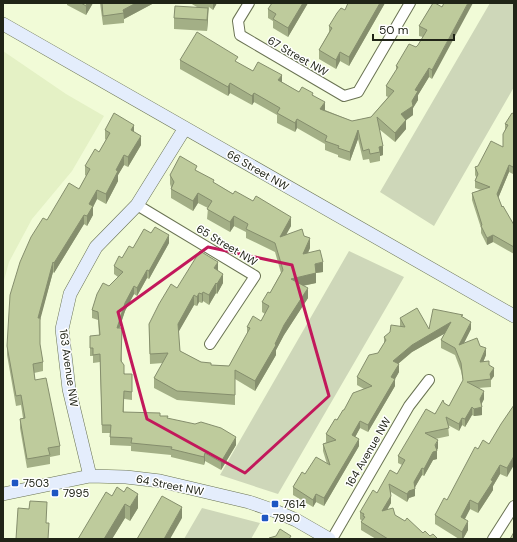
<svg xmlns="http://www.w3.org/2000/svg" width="517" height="542" viewBox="0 0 517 542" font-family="'DM Sans',sans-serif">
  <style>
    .built { fill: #e4f1c5 }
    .green { fill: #ced7b9 }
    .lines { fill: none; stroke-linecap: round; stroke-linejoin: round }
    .street-casing { stroke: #6a7353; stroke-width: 12 }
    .secondary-casing { stroke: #6a7353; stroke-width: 14 }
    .street { stroke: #fff; stroke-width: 10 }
    .secondary { stroke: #e4edfc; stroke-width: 13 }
    .wall { fill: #a3af86 }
    .shaded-wall { fill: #858e6d }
    .building { fill: #becb9c; stroke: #858e6d }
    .marked { fill: none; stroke: #c2185b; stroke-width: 3; stroke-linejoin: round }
    .poi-dot { fill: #1f56c3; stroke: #fff; stroke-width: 1.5 }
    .labels { text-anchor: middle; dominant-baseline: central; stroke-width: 3; stroke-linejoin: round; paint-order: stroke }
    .street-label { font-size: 11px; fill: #202417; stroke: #fff }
    .poi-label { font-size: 11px; fill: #202417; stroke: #fff; text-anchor: start }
  </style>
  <rect width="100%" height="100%" fill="#f1fbd7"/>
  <path class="built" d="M3 51 66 94 104 116 72 171 32 219 9 262 3 284Z"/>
  <path class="green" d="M490 3H514V87L434 226 380 192Z
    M349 251 404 277 278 494 220 475Z
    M202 508 260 523 251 539H184Z"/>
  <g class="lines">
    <g class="street-casing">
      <path id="street" d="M249 3 238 21 240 35 344 96 358 92 410 3
        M137 205 255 276 210 344
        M332 539 409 406 429 380
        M493 539 514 506"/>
    </g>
    <g class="secondary-casing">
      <path id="secondary" d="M3 24 514 316
        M90 476 69 389 62 329 70 294 96 247 137 205 185 128
        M3 494 90 476 126 477 160 481 249 502 275 511 296 520 329 539"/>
    </g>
    <use href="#street" class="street"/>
    <use href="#secondary" class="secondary"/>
  </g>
  <path class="wall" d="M67 3H93L86 15 67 5Z
    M100 3H154L124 19V23L103 25Z
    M190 3H217L213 10 209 7 207 31 174 29V18L197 7Z
    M308 3 288 37 273 28V21L268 18V9Z
    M385 3 349 66 340 61 336 69 319 59V50L329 32V26L345 10Z
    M433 3 432 79 429 77 418 95V100L413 108V115L406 120V129L395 142 379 129 383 155 380 156V161L370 163 369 159 363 160 358 139 350 161 338 157V155L325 150V144L297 128 295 132 277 123V115L254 102 252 105 230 93 228 96 180 69V60L238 63 253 71 282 82 299 92 313 95 325 110 352 121 371 117 388 97 386 96V86L396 71V66L418 45 423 37 419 36V26Z
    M514 114 513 174 509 172 498 198 502 207 514 225V254L493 242 487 245 481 233V228L472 200V193L481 190 475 188V181L476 177 475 175V167L478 166 503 147 505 129V124Z
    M105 130 134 132 141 145 128 167 124 165 118 175V181L106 204 97 199 93 207V215L87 226 84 224 54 273 53 272 40 318V346L43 362V371L34 373 35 380 60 446V455L50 457V464L27 468 20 428V419L23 418 21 405 16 406 7 355V346L47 220 79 189 86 176 85 175V166L99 152 106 140 105 139Z
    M197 171 214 183 291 226 286 234 304 236 310 248 308 253 323 272 316 273V283L303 286 308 298 284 335 276 350V355L255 391 235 379V405L177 400 154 388V378L163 363 150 364 149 324 177 288 218 271 223 283 217 294 216 293 209 305 203 301 202 303 199 302 197 306 194 305 178 332 180 351 201 362 211 365 229 366 247 334V327L261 321 265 314 262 312V302L270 293 281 273 275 252 246 238V232L234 226 230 232 207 219 208 208 198 203 193 211 171 198V187L170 184V175Z
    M169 243 149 279 147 278 137 296 134 294 125 311 119 328 122 362 124 373 132 382V400L124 399V412L160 416 236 445 221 470 205 461 204 465 171 457V455L131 451V446L110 445V433H102L100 362 93 363V356H90V348L99 335 98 320 92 318V310L118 277 114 274V266L133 248Z
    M463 317 471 329 464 343 480 346 486 355 483 362 489 365 494 376 491 380V387L478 388 484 399 481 405 482 415 474 416 472 415 465 427 462 425 459 431 448 425 449 436 435 439 438 448 437 450V459L433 460 424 476 422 475 415 487V496L409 498 407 502 391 492V503L387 510 423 533 430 536 438 539H376L361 530V522L362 521 360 519V512L377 493 397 474 402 465 398 463V456L444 403 449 406 463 381 461 371 455 355 441 348V340L445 333 412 352 398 364 399 372 395 379V386L368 432 360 428 355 437 359 446 324 506 316 502 313 507 293 495V487L305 474 327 464 323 451V444L327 442H326V434L344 410 364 389 357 385V377L378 353 384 344V337L400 326V318L429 329Z
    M514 405 507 477 500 474 493 486V490L478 513 470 509 465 519 468 530 463 539H459L435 524V515L447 500 478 449 489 444Z
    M112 496 138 508 130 521 125 518 112 539H78Z"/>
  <path class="shaded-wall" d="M87 3H93L86 15V6Z
    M136 3H154L124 19 123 10Z
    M213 3H217L213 10Z
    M303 3H308L288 37V28Z
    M380 3H385L349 66V57Z
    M468 3H473L432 79V70Z
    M208 8V18L207 31V20Z
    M340 52V61L336 69V60Z
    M429 68V77L418 95V100L413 108V115L401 124V114L412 101 415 90Z
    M282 75V84L278 80Z
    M230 83V93L228 96V87Z
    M254 93V102L252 105V96Z
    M325 102V111L320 109Z
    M297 119V128L295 132V123Z
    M406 120V129L395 142V133Z
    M134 125V134L131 130Z
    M358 130V139L350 161V152Z
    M141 136V145L128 167V157Z
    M383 146V155L380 156V152L379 147Z
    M124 155V165L118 175V181L106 204V194L116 170Z
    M509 165V172L497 201V194Z
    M514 165V172L513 174V167Z
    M97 190V199L93 207V215L87 226V216L89 204Z
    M198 193V203L193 211V201Z
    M84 215V224L54 273V263Z
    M234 216V226L230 232V222Z
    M291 217V226L280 246V237Z
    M169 235V243L149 279V271Z
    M493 235V242L487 245V238Z
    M310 238V248L303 263V254Z
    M53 262V272L38 328V318Z
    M218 262V271L214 268Z
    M323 262V272L315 273V264Z
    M147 270V278L137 296V288Z
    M316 273V283L291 288V279Z
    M223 274V283L217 294V284Z
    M216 283V293L209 305V295Z
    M134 286V294L125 311 117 336V328L125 303Z
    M308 288V298L284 335 276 350V355L255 391V381L284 325Z
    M203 292V301L202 303V294Z
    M199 293V302L197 306V297Z
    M194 295V305L178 333V324Z
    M451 322V330L412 352 393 368V361L412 345Z
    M471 322V329L459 353V345Z
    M486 348V355L480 370V362Z
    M399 364V372L395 379V386L368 432V425L391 377Z
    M494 368V376L491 380 490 374Z
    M484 391V399L480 407V399Z
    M472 407V415L465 427V419Z
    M482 407V415L474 416V409Z
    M462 418V425L459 431V424Z
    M360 421V428L352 443V435Z
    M236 437V445L221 470V462Z
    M359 439V446L324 506V498Z
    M438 440V448L436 452 437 451V459L433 460 424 476V469Z
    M205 453V461L204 465V457Z
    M514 456V465L507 477V468Z
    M500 465V474L493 486V490L478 513V504Z
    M422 468V475L414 489H415V496L409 498 407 502V494Z
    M138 494V508L130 521V507Z
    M316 494V502L313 507V500Z
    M391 496V503L382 518V511Z
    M470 500V509L461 526V517Z
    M125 504V518L112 539H104Z
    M182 507V518L170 539H164Z
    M468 521V530L463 539H462V532Z"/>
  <path class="building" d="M81 3H87L86 6Z
    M102 3H136L123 10 124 13 103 16Z
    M272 3H303L288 28 273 19 276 14 268 9Z
    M348 3H380L349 57 340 52 336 60 319 50 332 28 329 26 337 13 341 8 345 10Z
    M433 3H435L442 7 444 3H468L432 70 429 68 415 90 418 91 412 101 413 106 401 114 406 120 395 133 377 117 383 146 379 147 380 152 370 154 369 149 363 151 358 130 350 152 338 148 339 146 325 141 327 136 297 119 295 123 277 113 280 108 254 93 252 96 230 83 228 87 180 60 197 32 238 57 235 61 253 71 258 62 282 75 278 80 299 92 302 87 313 93 312 95 325 102 320 109 352 121 371 117 394 91 386 86 398 67 396 66 409 44 416 47 418 45 427 30 419 26Z
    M175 6 208 8 207 20 174 18Z
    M114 113 134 125 131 130 141 136 128 157 124 155 116 170 118 171 106 194 97 190 89 204 93 206 87 216 84 215 54 263 53 262 38 318H40V344L43 362 33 364 35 380 46 378 60 446 48 448 50 455 27 459 20 419 25 418 21 395 16 396 7 346 10 295 20 262 31 237 43 218 47 220 69 183 79 189 90 169 85 166 95 149 99 152 110 133 105 130Z
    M512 113 514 114V113V165L513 167 509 165 497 194 502 207 503 206 514 225V247L493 235 487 238 481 226 482 225 472 193 490 187 475 181 478 174 475 167 478 166 491 141 503 147V134L508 125 505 124Z
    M180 156 197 166 195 170 214 180 213 182 233 194 235 191 253 201 256 196 291 217 280 237 302 229 304 236 310 238 303 254 320 250 323 262 315 264 316 273 291 279 308 288 284 325 275 344 276 345 255 381 235 370V395L177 391 154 378 168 353 150 354 149 324 159 304 171 284 177 288 200 251 218 262 214 268 223 274 217 284 216 283 209 295 203 292 202 294 199 293 197 297 194 295 178 324 180 351 201 362 211 363V365L229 366 250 328 247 327 253 316 261 321 269 306 262 302 268 292 270 293 283 270 275 243 246 229 248 224 234 216 230 222 207 209 212 201 198 193 193 201 171 189 174 182 170 175Z
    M155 227 169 235 149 271 147 270 137 288 134 286 125 303 117 328H122L121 361 124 365V374H132V392L124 391 123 412 160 413V416H168L167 418 195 424 201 422 221 428 236 437 221 462 205 453 204 457 171 449 172 447 131 443 132 438 110 437 111 425H102L100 354 93 355V348H90V336L100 335 98 312 92 310 97 294 103 283 109 286 123 272 114 266 119 256 122 258 129 246 133 248 144 229 151 233Z
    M417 308 429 329 433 309 463 315 461 316 471 322 459 345 477 338 480 346 486 348 480 362 489 361V365L494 368 490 374 491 379 467 382 484 391 480 399 482 407 474 409 472 407 465 419 462 418 459 424 446 417 449 428 425 433 438 440 435 445 437 451 433 452 424 469 422 468 414 482 415 489 409 491 407 494 389 484 391 496 382 511 393 508 395 515 405 521 407 518 423 533 425 531 430 536 433 534 438 539H388L361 522 365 517 363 516 364 514 360 512 373 490 377 493 390 470 397 474 405 460 398 456 426 409 435 414 443 400 444 403 449 406 463 380 461 363 455 348 441 340 451 322 412 345 393 361 399 364 391 377 395 379 368 425 360 421 352 435 359 439 324 498 316 494 313 500 293 487 302 472 305 474 316 457 330 465 323 444 336 440 326 434 335 419 337 420 343 410H344L353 393 372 386 357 377 369 355 378 353 386 340 384 337 390 332 391 325 405 327 400 318Z
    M514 405V456L507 468 500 465 491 480 493 481 478 504 470 500 461 517 468 521 462 532 435 515 444 498 447 500 475 447 478 449 483 440 489 444 501 424Z
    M117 487 124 492 127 487 138 494 130 507 125 504 104 539H78L106 492 112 496Z
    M162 496 182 507 164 539H137Z
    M30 501 47 502 46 523H49L48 539H16L18 508 29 509Z
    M280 529 291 536 289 539H269V538L276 536Z
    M514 532V539H510Z"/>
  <path class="marked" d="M208 247 292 265 329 396 245 473 147 419 118 312Z"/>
  <g class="poi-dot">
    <rect x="11" y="479" width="8" height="8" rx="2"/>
    <rect x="51" y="489" width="8" height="8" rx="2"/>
    <rect x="271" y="500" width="8" height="8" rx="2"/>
    <rect x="261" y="514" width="8" height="8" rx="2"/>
  </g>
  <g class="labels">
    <g class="street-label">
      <text transform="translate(298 56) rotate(30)">67 Street NW</text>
      <text transform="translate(258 170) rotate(30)">66 Street NW</text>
      <text transform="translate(227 245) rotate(31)">65 Street NW</text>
      <text transform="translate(69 368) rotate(82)">163 Avenue NW</text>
      <text transform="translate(368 452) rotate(-60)">164 Avenue NW</text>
      <text transform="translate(170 485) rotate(11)">64 Street NW</text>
    </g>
    <g class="poi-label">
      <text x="23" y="483">7503</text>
      <text x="63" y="493">7995</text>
      <text x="283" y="504">7614</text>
      <text x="273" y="518">7990</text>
    </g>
  </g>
  <rect width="517" height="542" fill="none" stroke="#202417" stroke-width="8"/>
  <path d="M373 34v6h81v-6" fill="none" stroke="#202417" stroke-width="2"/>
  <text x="379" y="34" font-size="12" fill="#202417" stroke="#ffffff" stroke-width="3" paint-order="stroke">50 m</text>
</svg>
